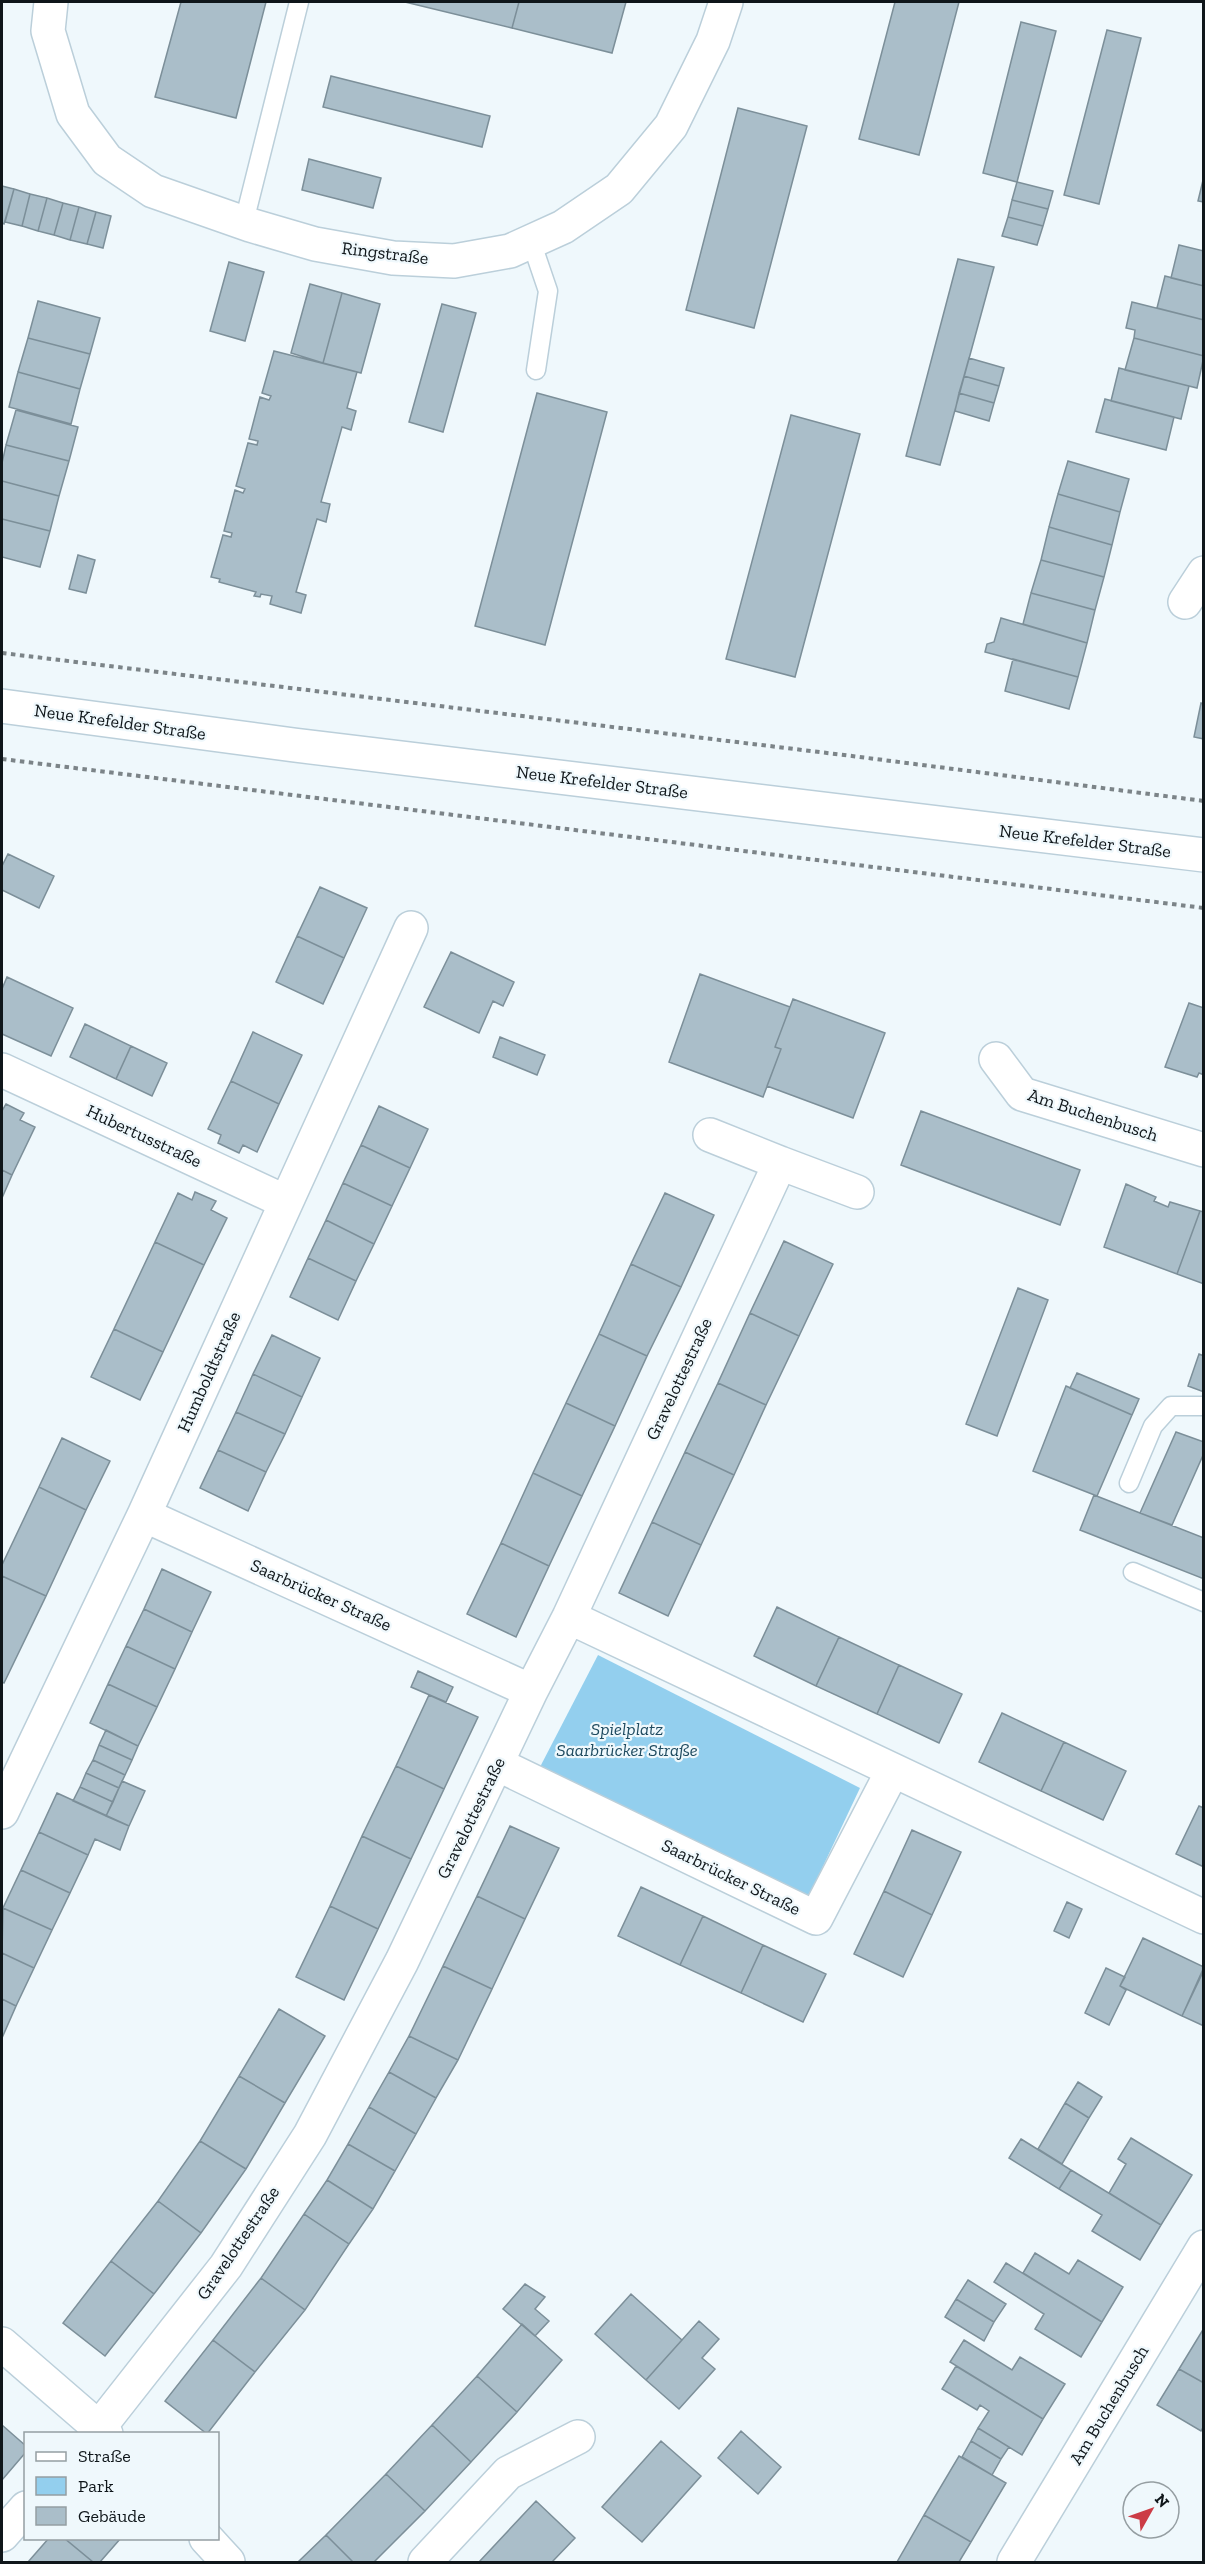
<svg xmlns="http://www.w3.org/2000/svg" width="1205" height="2564" viewBox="0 0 1205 2564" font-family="'Zilla Slab',serif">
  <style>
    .green { fill: #93cfee }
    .building { fill: #aabec9; stroke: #7c8f99; stroke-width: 1.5 }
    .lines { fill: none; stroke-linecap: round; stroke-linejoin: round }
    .service-casing { stroke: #bbcfda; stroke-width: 21 }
    .minor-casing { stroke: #bbcfda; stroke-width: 36 }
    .secondary-casing { stroke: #bbcfda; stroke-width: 36 }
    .path { stroke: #7c8488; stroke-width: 4; stroke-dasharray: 4.5 4.5; stroke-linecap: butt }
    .service { stroke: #fff; stroke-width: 18 }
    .minor { stroke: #fff; stroke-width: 33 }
    .secondary { stroke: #fff; stroke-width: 33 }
    .labels { text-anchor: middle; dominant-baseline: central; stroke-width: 4.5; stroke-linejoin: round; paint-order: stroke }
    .street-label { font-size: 18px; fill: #0f161a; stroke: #eff8fc }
    .park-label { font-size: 18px; font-style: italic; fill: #1f4b60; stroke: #eff8fc }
  </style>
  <rect width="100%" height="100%" fill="#eff8fc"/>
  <path class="green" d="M598 1655 860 1788 808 1898 540 1767Z"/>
  <path class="building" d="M181 2H266L236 118 155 97Z
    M405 2H519L512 28Z
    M519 2H626L612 53 512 28Z
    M895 2H959L919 155 859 139Z
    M1021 22 1056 31 1017 182 983 173Z
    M1107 30 1141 38 1099 204 1064 195Z
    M331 76 490 116 482 147 323 107Z
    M738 108 807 126 754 328 686 310Z
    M309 159 381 178 373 208 302 190Z
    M1204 176V202L1198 201Z
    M1017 182 1053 191 1048 209 1012 200Z
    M2 186 14 189 4 224 2 223Z
    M14 189 30 194 22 226 5 222Z
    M30 194 47 198 38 231 22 226Z
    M47 198 63 203 54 235 38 231Z
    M1012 200 1048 209 1043 226 1008 217Z
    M63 203 79 207 70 240 54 235Z
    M79 207 96 212 87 244 70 240Z
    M96 212 111 216 103 248 87 244Z
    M1008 217 1043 226 1037 245 1002 236Z
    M1179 245 1204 251V286L1171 278Z
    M958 259 994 267 940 465 906 456Z
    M229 262 264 272 245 341 210 331Z
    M1165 276 1204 286V320L1157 308Z
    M310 284 342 293 323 363 291 353Z
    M342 293 380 304 361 373 323 363Z
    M38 301 100 318 90 354 28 338Z
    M1132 302 1204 320V356L1134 338 1135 330 1126 328Z
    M442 304 476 313 443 432 409 422Z
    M28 338 90 354 80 389 18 372Z
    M1134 338 1204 356 1197 388 1125 370Z
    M274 351 357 372 347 408 356 411 351 430 342 427 321 502 330 504 326 522 317 519 296 592 306 595 301 613 270 604 272 596 261 594 260 597 254 596 256 592 219 582 220 579 211 577 223 535 231 537 232 533 224 531 235 490 243 493 245 489 236 486 248 443 257 445 258 441 249 439 260 397 269 400 271 396 262 393Z
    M969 358 1004 368 999 386 964 376Z
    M1119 368 1189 386 1181 419 1111 401Z
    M18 372 80 389 71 424 9 407Z
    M964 376 999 386 994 403 959 393Z
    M537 393 607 412 545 645 475 626Z
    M959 393 994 403 989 421 955 411Z
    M1105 399 1174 417 1166 450 1096 432Z
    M16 410 78 427 69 461 6 445Z
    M791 415 860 434 795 677 726 659Z
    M6 445 69 461 59 496 2 481V463Z
    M1068 461 1129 479 1120 512 1058 494Z
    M2 481 59 496 50 531 2 519Z
    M1058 494 1120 512 1112 545 1049 527Z
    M2 519 50 531 40 567 2 557Z
    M1049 527 1112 545 1104 577 1041 560Z
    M78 555 95 560 86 593 69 589Z
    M1041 560 1104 577 1095 610 1031 593Z
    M1031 593 1095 610 1087 643 1023 624Z
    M1001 618 1087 643 1078 677 985 652 987 644 994 642Z
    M1013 659 1078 677 1069 709 1005 691Z
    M1201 703 1204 704V739L1194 737Z
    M8 854 54 876 39 908 2 890V866Z
    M320 887 367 908 344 958 297 936Z
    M297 936 344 958 323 1004 276 982Z
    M451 952 514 982 503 1006 493 1001 479 1033 424 1007Z
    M700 974 790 1007 775 1047 781 1049 763 1097 669 1062Z
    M7 977 73 1008 51 1056 2 1034V989Z
    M793 999 885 1033 853 1118 767 1086 781 1049 775 1047Z
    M1189 1003 1204 1008V1075L1199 1073 1197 1077 1165 1067Z
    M85 1024 131 1046 116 1079 70 1057Z
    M253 1032 302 1055 279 1104 231 1081Z
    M500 1037 545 1055 537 1075 493 1057Z
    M131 1046 167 1063 152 1096 116 1079Z
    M231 1081 279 1104 257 1152 243 1145 239 1153 218 1143 221 1135 208 1129Z
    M6 1104 24 1113 20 1120 35 1127 12 1175 2 1170V1111Z
    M379 1106 428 1129 410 1168 361 1145Z
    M921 1111 1080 1170 1060 1225 901 1165Z
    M361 1145 410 1168 392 1206 343 1183Z
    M2 1170 12 1175 2 1198Z
    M343 1183 392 1206 374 1244 326 1220Z
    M1126 1184 1156 1197 1154 1201 1168 1207 1170 1202 1200 1211 1177 1274 1104 1247Z
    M195 1192 216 1201 211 1210 227 1218 204 1265 155 1242 178 1193 192 1200Z
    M665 1193 714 1215 681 1287 631 1264Z
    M1200 1211 1204 1212V1284L1177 1274Z
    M326 1220 374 1244 356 1281 308 1258Z
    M784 1241 833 1264 799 1336 750 1313Z
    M155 1242 204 1265 163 1352 114 1329Z
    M308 1258 356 1281 338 1320 290 1297Z
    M631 1264 681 1287 647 1356 599 1334Z
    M1018 1288 1048 1300 997 1436 966 1424Z
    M750 1313 799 1336 766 1405 718 1383Z
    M114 1329 163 1352 140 1400 91 1377Z
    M599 1334 647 1356 615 1426 566 1403Z
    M272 1335 320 1358 302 1397 253 1374Z
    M1199 1354 1204 1356V1392L1188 1386Z
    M1077 1373 1139 1399 1132 1415 1070 1388Z
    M253 1374 302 1397 285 1434 236 1412Z
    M718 1383 766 1405 734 1475 685 1452Z
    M1066 1386 1132 1415 1097 1496 1033 1471Z
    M566 1403 615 1426 582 1496 533 1473Z
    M236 1412 285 1434 266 1472 218 1450Z
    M1176 1432 1204 1442V1453L1172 1525 1140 1513Z
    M62 1438 110 1461 86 1510 39 1487Z
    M218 1450 266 1472 248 1511 200 1488Z
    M685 1452 734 1475 701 1545 652 1522Z
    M533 1473 582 1496 549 1566 501 1543Z
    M39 1487 86 1510 46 1596 2 1576V1565Z
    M1094 1495 1204 1538V1579L1080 1530Z
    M652 1522 701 1545 668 1616 619 1593Z
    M501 1543 549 1566 516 1637 467 1614Z
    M162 1569 211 1592 192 1632 144 1609Z
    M2 1576 46 1596 4 1683 2 1682Z
    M777 1607 839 1637 816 1686 754 1656Z
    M144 1609 192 1632 175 1669 126 1646Z
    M839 1637 899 1665 877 1714 816 1686Z
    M126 1646 175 1669 157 1707 108 1684Z
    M899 1665 962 1694 939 1743 877 1714Z
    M418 1671 453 1687 446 1702 411 1687Z
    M108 1684 157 1707 138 1746 90 1723Z
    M429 1695 478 1717 444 1789 396 1766Z
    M1002 1713 1064 1742 1041 1791 979 1762Z
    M106 1730 138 1746 132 1760 99 1745Z
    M1064 1742 1126 1771 1103 1820 1041 1791Z
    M99 1745 132 1760 125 1775 93 1760Z
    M93 1760 125 1775 119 1788 86 1773Z
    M396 1766 444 1789 411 1859 362 1836Z
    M86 1773 119 1788 113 1802 80 1787Z
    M122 1781 145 1791 129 1826 106 1816Z
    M80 1787 113 1802 106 1816 73 1801Z
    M57 1793 129 1826 120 1850 95 1839 88 1855 39 1832Z
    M1199 1806 1204 1808V1867L1176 1854Z
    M510 1826 559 1848 525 1919 477 1896Z
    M912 1830 961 1852 932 1915 884 1891Z
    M39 1832 88 1855 70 1893 21 1870Z
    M362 1836 411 1859 378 1929 330 1906Z
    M21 1870 70 1893 52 1930 3 1908Z
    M641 1887 703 1916 680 1965 618 1936Z
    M884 1891 932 1915 903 1977 854 1954Z
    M477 1896 525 1919 492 1989 443 1966Z
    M1067 1902 1082 1909 1069 1938 1054 1931Z
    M330 1906 378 1929 344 2000 296 1977Z
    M3 1908 52 1930 34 1968 2 1953Z
    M703 1916 763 1945 741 1993 680 1965Z
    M1143 1938 1204 1967 1182 2016 1120 1986Z
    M763 1945 826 1974 803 2022 741 1993Z
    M2 1953 34 1968 16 2006 2 1999Z
    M443 1966 492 1989 458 2060 409 2036Z
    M1106 1968 1125 1977 1120 1986 1126 1990 1109 2025 1085 2013Z
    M1204 1970V2026L1182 2016Z
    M2 1999 16 2006 2 2038Z
    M279 2009 325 2036 285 2103 239 2076Z
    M409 2036 458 2060 436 2098 389 2072Z
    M389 2072 436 2098 416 2134 369 2107Z
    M239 2076 285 2103 246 2169 200 2141Z
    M1078 2082 1102 2097 1089 2118 1065 2103Z
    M1065 2103 1089 2118 1062 2164 1038 2149Z
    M369 2107 416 2134 395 2171 348 2144Z
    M1131 2138 1192 2175 1161 2225 1109 2193 1126 2164 1118 2159Z
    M1021 2139 1071 2170 1059 2189 1009 2158Z
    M200 2141 246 2169 201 2233 158 2201Z
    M348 2144 395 2171 373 2209 327 2180Z
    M1071 2170 1161 2225 1140 2260 1092 2231 1102 2215 1059 2189Z
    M327 2180 373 2209 349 2244 304 2214Z
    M158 2201 201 2233 154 2294 111 2261Z
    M304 2214 349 2244 305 2310 261 2278Z
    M1035 2253 1069 2274 1078 2260 1123 2287 1102 2322 1023 2273Z
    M111 2261 154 2294 105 2356 63 2323Z
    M1006 2263 1102 2322 1081 2357 1035 2329 1044 2314 994 2282Z
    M261 2278 305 2310 255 2372 213 2340Z
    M968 2280 1006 2304 994 2322 956 2299Z
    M525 2284 545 2297 535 2309 549 2321 535 2336 503 2309Z
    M631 2294 682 2340 646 2380 595 2334Z
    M956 2299 994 2322 984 2341 945 2317Z
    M699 2321 719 2339 702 2358 715 2369 679 2409 646 2380Z
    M522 2324 562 2360 517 2412 477 2376Z
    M1204 2328V2383L1179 2369Z
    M213 2340 255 2372 207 2434 165 2401Z
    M964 2340 1012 2370 1020 2357 1065 2384 1043 2419 950 2362Z
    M956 2366 1043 2419 1022 2455 978 2428 989 2411 980 2405 977 2410 942 2389Z
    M1179 2369 1204 2383V2426L1201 2431 1157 2405Z
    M477 2376 517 2412 471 2462 432 2425Z
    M2 2425 26 2446V2452L2 2480Z
    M432 2425 471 2462 425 2511 386 2474Z
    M978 2428 1009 2447 1001 2459 971 2441Z
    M741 2431 781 2467 758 2494 718 2458Z
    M661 2441 701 2476 642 2542 602 2507Z
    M971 2441 1001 2459 992 2475 962 2457Z
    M959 2456 1006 2483 971 2542 924 2515Z
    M386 2474 425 2511 374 2562H353L326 2535Z
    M536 2501 575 2538 552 2562H479Z
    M924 2515 971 2542 959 2562H897Z
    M326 2535 353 2562H298Z
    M49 2538H64L93 2562H28Z
    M64 2538H121L100 2562H93Z"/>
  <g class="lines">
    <g class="service-casing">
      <path id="service" d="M244 222 299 2
        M531 241 548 291 536 370
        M1129 1483 1153 1426 1171 1406H1204
        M1133 1572 1204 1602"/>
    </g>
    <g class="minor-casing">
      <path id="minor" d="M51 2 48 31 73 114 107 160 153 191 250 225 315 244 393 258 454 261 510 251 563 227 619 189 671 126 713 41 726 2
        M1185 602 1204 573
        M996 1059 1022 1094 1204 1150
        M2 1070 286 1202
        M710 1135 780 1163
        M144 1515 531 1691
        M569 1617 1204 1917
        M497 1764 816 1918 892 1772
        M2 1812 144 1515 411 928
        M2 2344 106 2434
        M94 2434 226 2266 310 2135 402 1961 531 1691 569 1617 780 1163 857 1192
        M2 2535 26 2508
        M206 2538 228 2562
        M425 2562 508 2473 578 2437
        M1014 2562 1204 2247"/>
    </g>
    <g class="secondary-casing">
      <path id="secondary" d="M2 706 294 745 1204 855"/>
    </g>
    <path class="path" d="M2 653 852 756 1204 801
      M2 759 1204 908"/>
    <use href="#service" class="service"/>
    <use href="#minor" class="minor"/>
    <use href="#secondary" class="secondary"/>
  </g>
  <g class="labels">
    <g class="street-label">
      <text transform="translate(385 253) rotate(7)">Ringstraße</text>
      <text transform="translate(120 722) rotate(8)">Neue Krefelder Straße</text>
      <text transform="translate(602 782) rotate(7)">Neue Krefelder Straße</text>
      <text transform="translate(1085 841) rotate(7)">Neue Krefelder Straße</text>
      <text transform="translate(1093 1115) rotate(18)">Am Buchenbusch</text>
      <text transform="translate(144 1136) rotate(25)">Hubertusstraße</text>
      <text transform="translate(209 1372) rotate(-66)">Humboldtstraße</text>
      <text transform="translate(679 1379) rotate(-65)">Gravelottestraße</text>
      <text transform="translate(321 1595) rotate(24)">Saarbrücker Straße</text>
      <text transform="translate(471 1818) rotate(-64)">Gravelottestraße</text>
      <text transform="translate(731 1877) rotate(26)">Saarbrücker Straße</text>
      <text transform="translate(238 2243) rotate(-56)">Gravelottestraße</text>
      <text transform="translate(1109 2405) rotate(-59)">Am Buchenbusch</text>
    </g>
    <g class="park-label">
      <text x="627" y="1729">Spielplatz<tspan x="627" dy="21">Saarbrücker Straße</tspan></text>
    </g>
  </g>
  <rect width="1205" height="2564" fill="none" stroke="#0f161a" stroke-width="6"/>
  <rect x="24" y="2432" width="195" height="108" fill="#eff8fc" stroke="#959ea2" stroke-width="1.5"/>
  <rect x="36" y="2452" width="30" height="9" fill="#ffffff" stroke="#959ea2" stroke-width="1.5"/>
  <text x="78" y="2462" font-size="18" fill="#0f161a">Straße</text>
  <rect x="36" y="2477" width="30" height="18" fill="#93cfee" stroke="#959ea2" stroke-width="1.5"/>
  <text x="78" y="2492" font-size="18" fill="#0f161a">Park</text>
  <rect x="36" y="2507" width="30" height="18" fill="#aabec9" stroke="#959ea2" stroke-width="1.5"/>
  <text x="78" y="2522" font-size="18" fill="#0f161a">Gebäude</text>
  <g transform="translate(1151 2510) rotate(50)"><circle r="28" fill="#eff8fc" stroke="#959ea2" stroke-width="1.5"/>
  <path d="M0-4.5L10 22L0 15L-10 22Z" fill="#cc3c46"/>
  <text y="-9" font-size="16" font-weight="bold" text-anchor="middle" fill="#0f161a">N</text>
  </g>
</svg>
